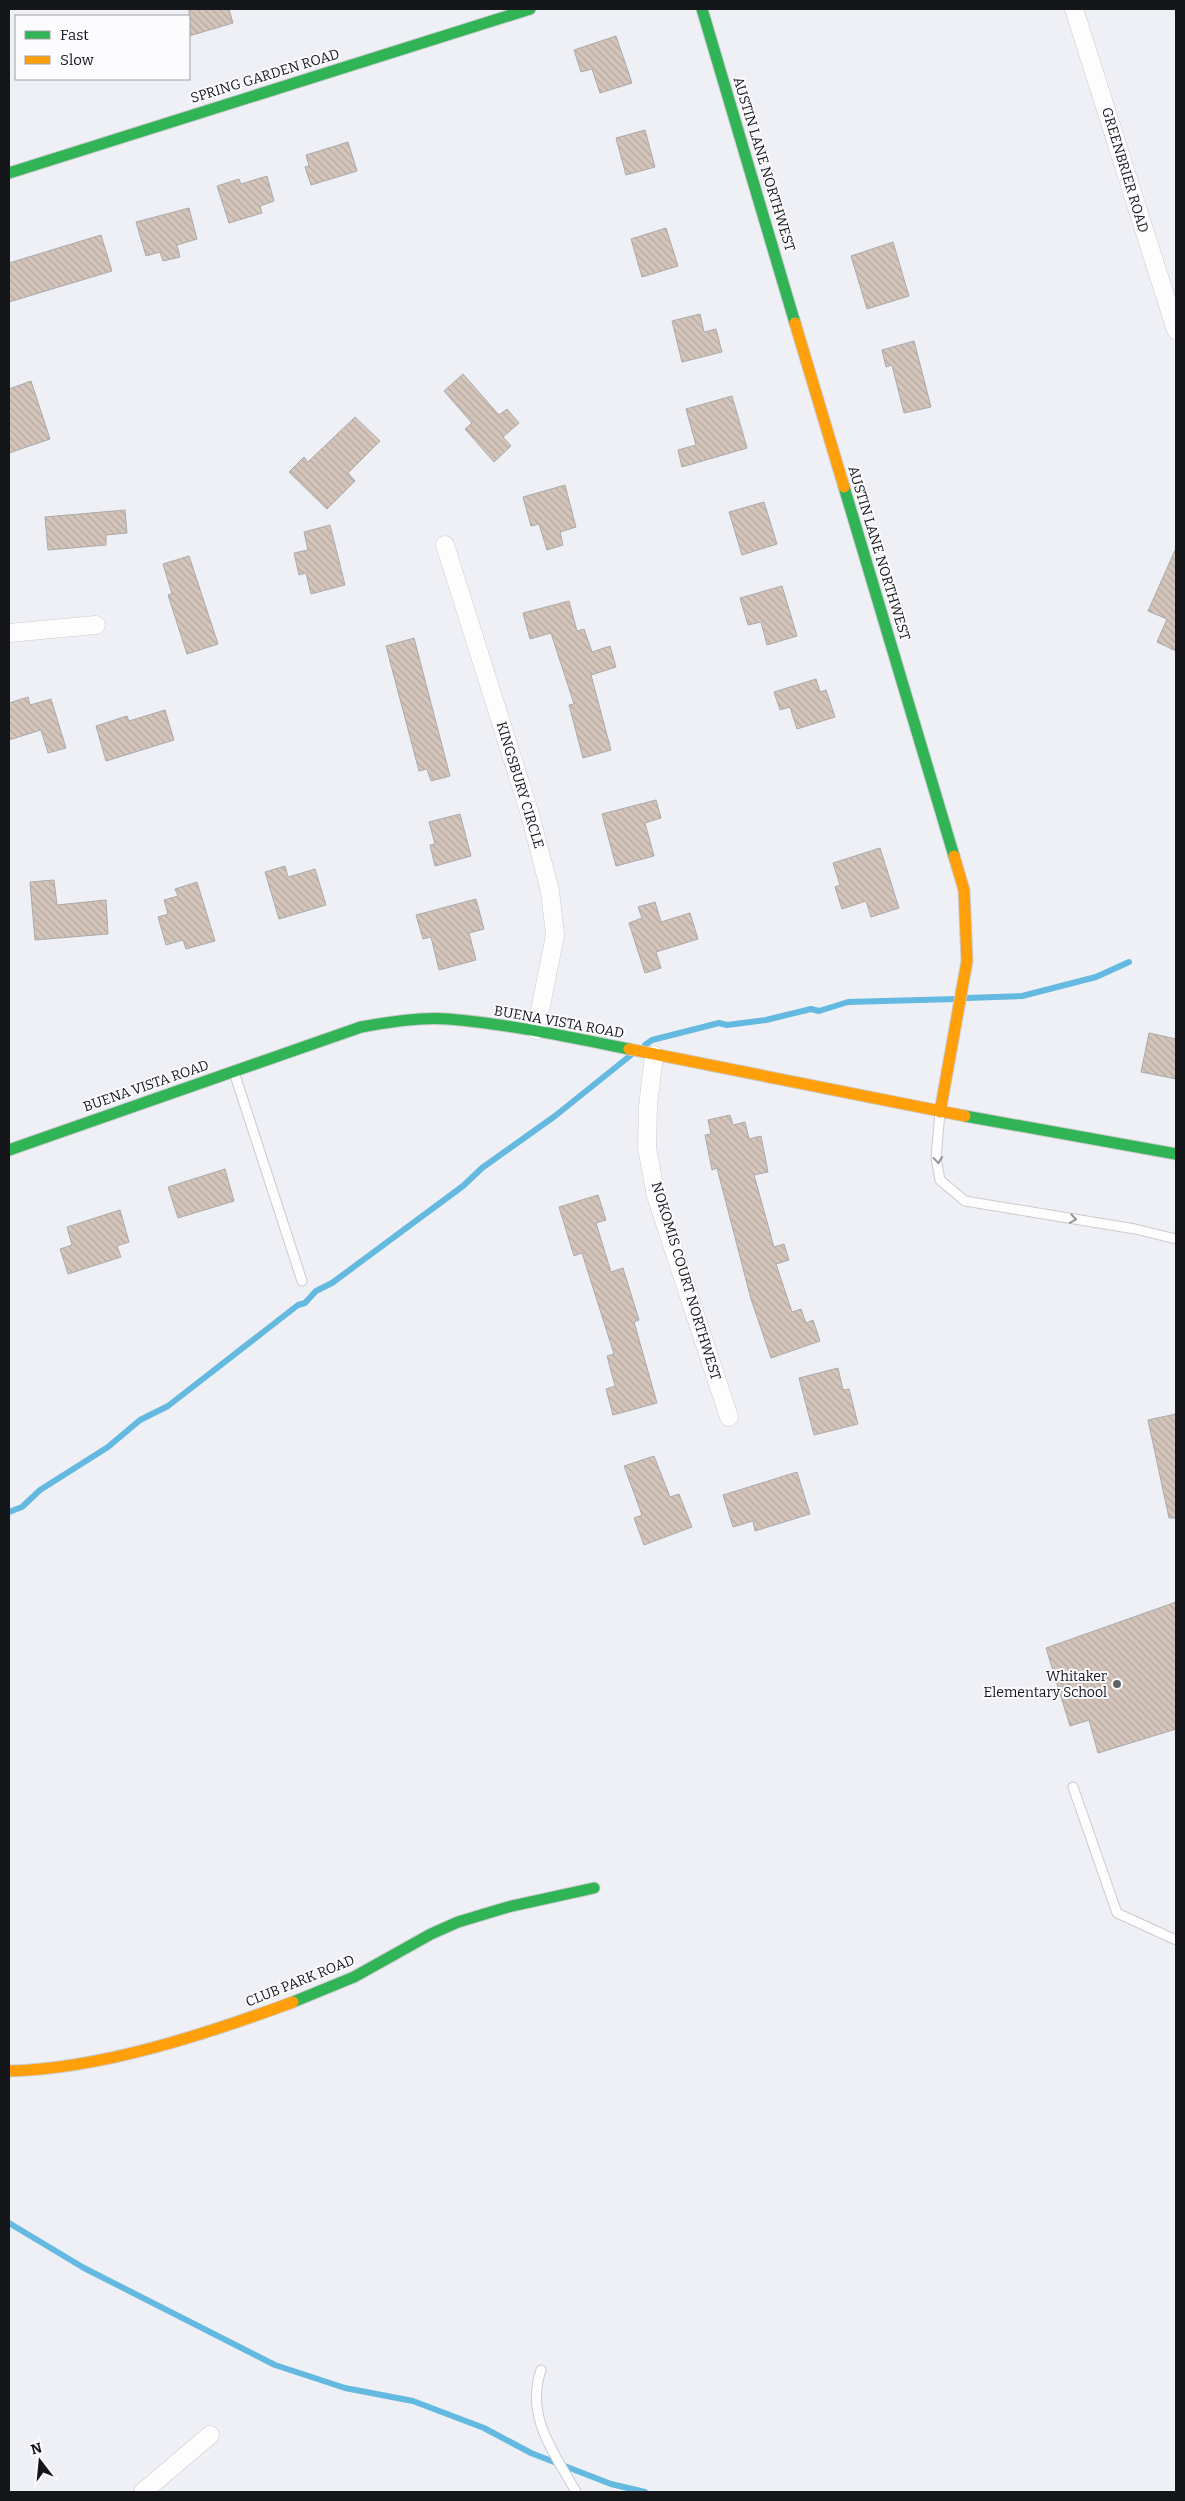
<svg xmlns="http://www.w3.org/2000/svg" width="1185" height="2501" viewBox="0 0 1185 2501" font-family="Bitter,serif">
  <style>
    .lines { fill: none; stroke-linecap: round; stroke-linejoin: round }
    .stream { stroke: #64b9e0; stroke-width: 6 }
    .building { fill: url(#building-back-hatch); stroke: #abaaab }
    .lane-casing { stroke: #cbcbcf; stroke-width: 11 }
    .street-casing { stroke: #cbcbcf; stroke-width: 19 }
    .fast-casing { stroke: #cbcbcf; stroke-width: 13 }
    .slow-casing { stroke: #cbcbcf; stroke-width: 13 }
    .lane { stroke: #fdfdfe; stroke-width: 9 }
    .street { stroke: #fdfdfe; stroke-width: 18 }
    .fast { stroke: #30b455; stroke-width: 11 }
    .slow { stroke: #ff9f0a; stroke-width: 11 }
    .oneway { stroke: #959597 }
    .poi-dot { fill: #616266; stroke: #fcfcfe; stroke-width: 2 }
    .labels { text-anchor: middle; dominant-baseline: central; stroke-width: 4; stroke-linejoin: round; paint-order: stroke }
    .street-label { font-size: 14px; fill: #151619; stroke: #fcfcfe }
    .poi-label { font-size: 14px; fill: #151619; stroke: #fcfcfe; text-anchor: end }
  </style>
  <defs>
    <pattern id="building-back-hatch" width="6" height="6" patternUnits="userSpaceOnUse" patternTransform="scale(1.25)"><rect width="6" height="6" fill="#d4c5bb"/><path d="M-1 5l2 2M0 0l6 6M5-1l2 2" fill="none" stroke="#b5a8a0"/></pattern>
  </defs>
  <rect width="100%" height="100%" fill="#eff0f5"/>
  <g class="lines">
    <path class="stream" d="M966 998 1022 996 1096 977 1129 962
      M645 1045 652 1040 719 1023 727 1025 766 1020 811 1009 819 1011 848 1002 956 999
      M9 1512 22 1507 40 1490 108 1447 140 1420 168 1406 298 1305 305 1303 316 1291 332 1283 463 1186 482 1168 555 1116 631 1055
      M9 2223 84 2268 275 2365 345 2388 413 2401 484 2428 531 2453 611 2484 645 2492"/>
  </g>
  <path class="building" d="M189 9H229L233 23 189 36Z
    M616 36 632 83 600 93 592 69 581 72 574 50Z
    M645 130 655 167 626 175 616 138Z
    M348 142 357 171 311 185 305 167 309 166 306 155Z
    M267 176 274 201 260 206 262 213 229 223 217 186 239 179 241 184Z
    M189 208 197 239 177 245 180 257 163 261 160 252 146 256 136 222Z
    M666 228 678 266 642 277 631 239Z
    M101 235 112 271 9 302V263Z
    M893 242 909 296 867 309 851 256Z
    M700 314 704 332 716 329 722 352 682 362 672 321Z
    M914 341 931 407 904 413 892 365 886 367 882 350Z
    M463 374 499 415 507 409 519 423 503 437 511 446 494 462 465 429 472 423 444 391Z
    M31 381 50 439 9 453V389Z
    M732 396 747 448 682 467 678 450 696 445 686 409Z
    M355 417 380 441 348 473 355 481 327 509 289 472 304 457 308 462Z
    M565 485 576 527 560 532 563 545 547 550 539 524 531 526 523 497Z
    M764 502 777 544 742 555 729 512Z
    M125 510 127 533 106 535V545L48 550 45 517Z
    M330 525 345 585 311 594 306 573 299 575 294 553 308 550 304 532Z
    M1176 548V651L1157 642 1167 619 1148 611Z
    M189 556 218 644 187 654 168 595 172 594 163 564Z
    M782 586 797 636 767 645 761 622 748 625 740 598Z
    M569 601 577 631 584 629 592 652 610 646 616 667 591 675 611 750 583 758 569 705 574 704 551 633 530 639 523 613Z
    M414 638 450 776 431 781 427 769 419 771 386 646Z
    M816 679 820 692 826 690 835 717 797 729 790 707 780 710 774 692Z
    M28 697 30 705 51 699 66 748 48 753 41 730 9 740V703Z
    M165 710 174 740 106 761 96 726 127 716 129 721Z
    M656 800 661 818 645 823 654 856 616 866 602 814Z
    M460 814 471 856 435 866 430 845 435 844 429 822Z
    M880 848 899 908 871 917 866 901 842 909 835 887 840 885 833 863Z
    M285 866 288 877 315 869 326 905 279 919 265 872Z
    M54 880 57 905 106 900 108 934 35 940 30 882Z
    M197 882 215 941 186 949 183 940 166 945 158 917 168 914 164 900 178 896 175 889Z
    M476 899 484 929 469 933 476 960 439 970 431 937 423 939 416 915Z
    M655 902 661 922 690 913 698 939 656 952 661 968 645 973 629 923 642 918 638 907Z
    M1149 1033 1176 1039V1079L1141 1072Z
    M730 1115 733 1125 745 1122 749 1139 761 1136 768 1172 754 1175 774 1247 784 1244 789 1260 776 1264 792 1312 801 1309 806 1323 813 1320 820 1341 771 1358 751 1299 717 1168 712 1170 705 1135 711 1134 708 1120Z
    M225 1169 234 1201 178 1218 168 1187Z
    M598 1195 606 1220 596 1223 611 1272 623 1268 639 1320 634 1322 657 1403 613 1415 606 1389 615 1386 607 1356 614 1354 582 1253 574 1256 559 1207Z
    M120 1210 129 1242 117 1246 121 1257 68 1274 60 1249 72 1245 67 1227Z
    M838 1368 843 1390 849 1389 858 1424 814 1435 799 1378Z
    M1176 1414V1518H1169L1148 1420Z
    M654 1456 670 1497 679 1494 692 1527 644 1545 634 1518 642 1515 624 1466Z
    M797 1472 810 1514 755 1531 753 1521 733 1527 723 1495Z
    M1176 1602V1729L1098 1753 1089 1720 1070 1726 1046 1648Z"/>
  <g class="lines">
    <g class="lane-casing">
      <path id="lane" d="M234 1072 302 1281
        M940 1112 936 1158 940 1180 965 1201 1135 1229 1176 1239
        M1073 1787 1117 1913 1176 1940
        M541 2370C525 2417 554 2452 576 2492"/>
    </g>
    <g class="street-casing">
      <path id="street" d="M1074 9 1176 330
        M445 545 529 811 550 891 555 935 536 1030
        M9 633 96 625
        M654 1055 648 1106 647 1148 656 1196 729 1417
        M143 2492 210 2435"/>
    </g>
    <g class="fast-casing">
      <path id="fast" d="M702 9 795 323
        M9 173 530 9
        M844 487 954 856
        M965 1116 1176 1154
        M9 1150 361 1027C390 1022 419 1017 448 1019 509 1024 569 1037 629 1049
        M293 2002 354 1977 431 1934 458 1922 508 1907 594 1888"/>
    </g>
    <g class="slow-casing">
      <path id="slow" d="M795 323 844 487
        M629 1049 965 1116
        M940 1112 967 961 964 890 954 856
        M9 2071C100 2069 207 2034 293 2002"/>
    </g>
    <use href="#lane" class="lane"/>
    <use href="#street" class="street"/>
    <use href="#fast" class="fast"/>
    <use href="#slow" class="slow"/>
  </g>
  <defs><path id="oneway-chevron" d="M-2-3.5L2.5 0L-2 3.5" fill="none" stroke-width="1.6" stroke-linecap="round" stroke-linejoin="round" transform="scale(1.25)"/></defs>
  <g class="oneway">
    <use href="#oneway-chevron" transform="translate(938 1160) rotate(85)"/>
    <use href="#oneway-chevron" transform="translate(1073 1219) rotate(9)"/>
  </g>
  <circle class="poi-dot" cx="1117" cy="1684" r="5"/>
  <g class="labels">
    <g class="street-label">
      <text transform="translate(265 76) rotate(-17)">SPRING GARDEN ROAD</text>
      <text transform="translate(764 164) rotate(73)">AUSTIN LANE NORTHWEST</text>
      <text transform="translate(1125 170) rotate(73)">GREENBRIER ROAD</text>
      <text transform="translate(879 553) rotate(73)">AUSTIN LANE NORTHWEST</text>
      <text transform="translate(520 785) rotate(73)">KINGSBURY CIRCLE</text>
      <text transform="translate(559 1022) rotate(10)">BUENA VISTA ROAD</text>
      <text transform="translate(146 1086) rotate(-19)">BUENA VISTA ROAD</text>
      <text transform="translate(686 1281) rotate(73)">NOKOMIS COURT NORTHWEST</text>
      <text transform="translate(300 1981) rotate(-22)">CLUB PARK ROAD</text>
    </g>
    <g class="poi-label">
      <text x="1107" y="1676">Whitaker<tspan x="1107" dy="16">Elementary School</tspan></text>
    </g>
  </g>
  <rect width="1185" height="2501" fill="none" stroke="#151619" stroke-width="20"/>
  <rect x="15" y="15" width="175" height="65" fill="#fcfcfe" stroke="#a0a0a2"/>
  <rect x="25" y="31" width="25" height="8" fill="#30b455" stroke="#a0a0a2"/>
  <text x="60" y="40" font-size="15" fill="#151619">Fast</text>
  <rect x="25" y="56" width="25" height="8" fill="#ff9f0a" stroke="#a0a0a2"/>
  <text x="60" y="65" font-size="15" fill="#151619">Slow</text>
  <g transform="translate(40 2461) rotate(344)" stroke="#fcfcfe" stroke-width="4" paint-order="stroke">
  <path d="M0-4L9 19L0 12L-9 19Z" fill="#151619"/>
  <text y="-8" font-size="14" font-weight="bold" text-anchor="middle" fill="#151619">N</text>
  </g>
</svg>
